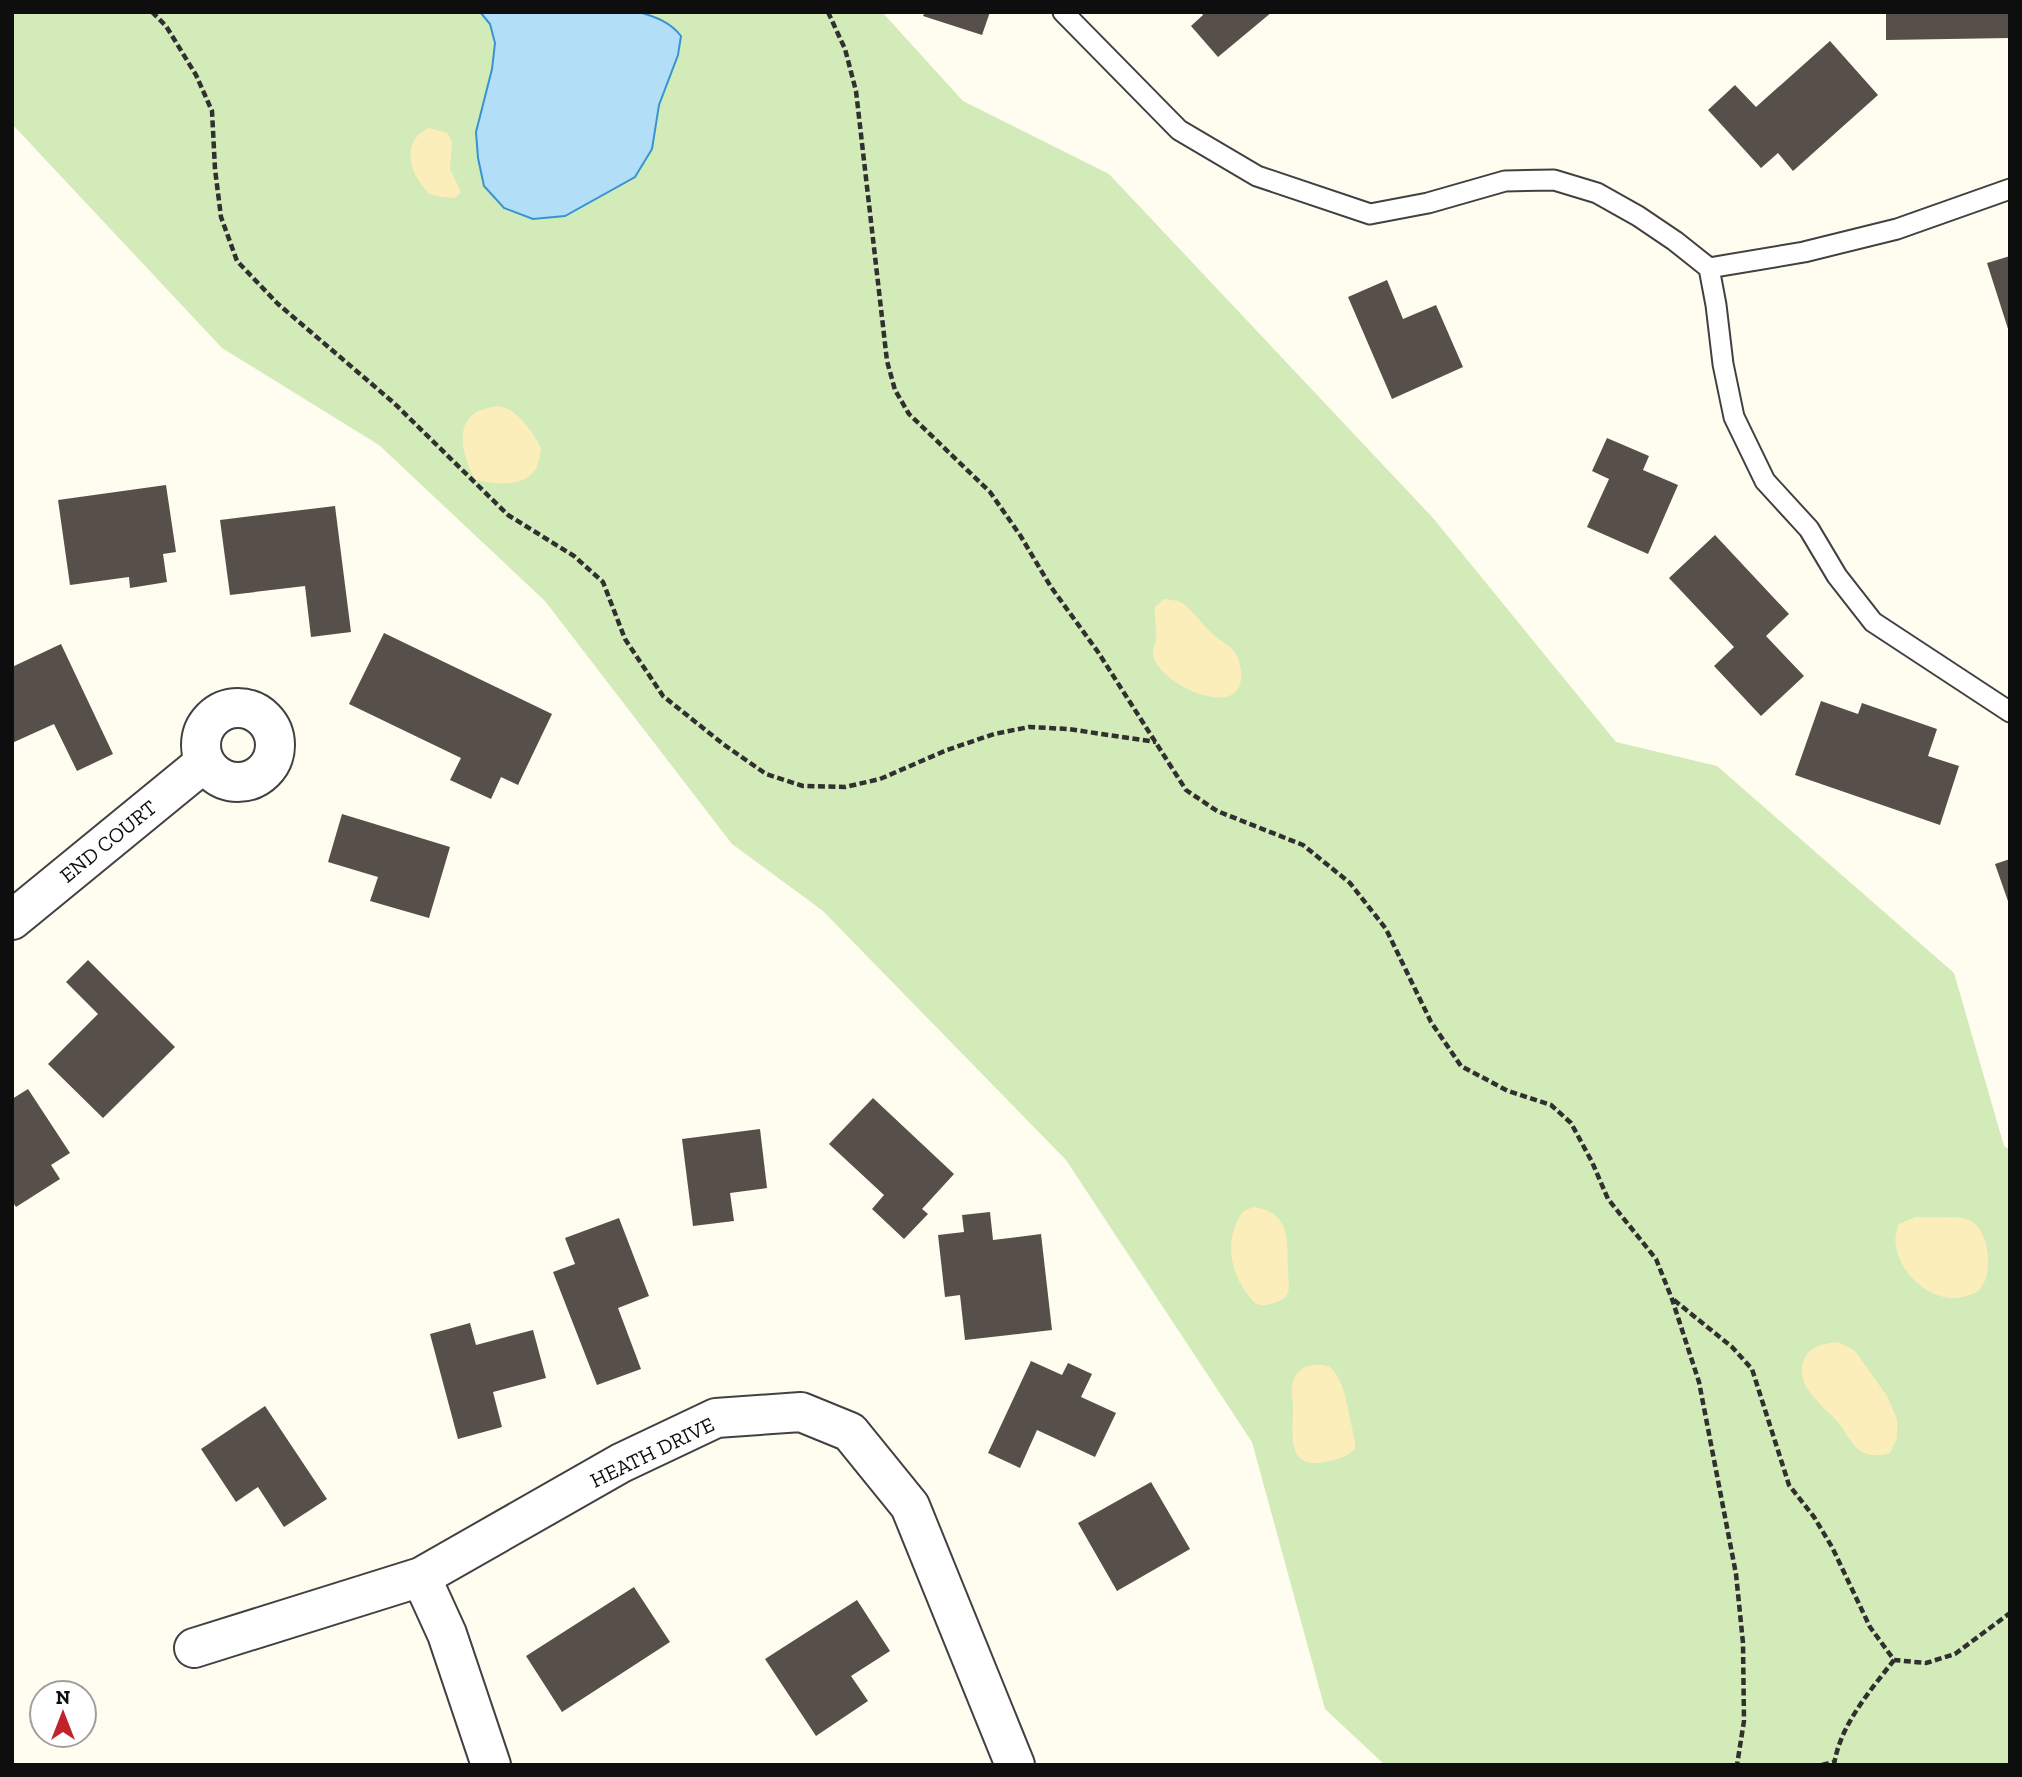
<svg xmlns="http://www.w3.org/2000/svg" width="2022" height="1777" viewBox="0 0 2022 1777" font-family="'Zilla Slab',serif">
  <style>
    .green { fill: #d2ebb8 }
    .sand { fill: #fceebb }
    .water { fill: #b3def8; stroke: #3893d1; stroke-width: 2 }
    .building { fill: #574f4a }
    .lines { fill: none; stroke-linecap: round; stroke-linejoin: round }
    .service-casing { stroke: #414141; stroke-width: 23 }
    .minor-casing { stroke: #414141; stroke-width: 42 }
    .path { stroke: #303030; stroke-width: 4.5; stroke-dasharray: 7 3.5; stroke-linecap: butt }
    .service { stroke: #fff; stroke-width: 19 }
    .minor { stroke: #fff; stroke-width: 38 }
    .labels { text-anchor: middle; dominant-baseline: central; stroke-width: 7; stroke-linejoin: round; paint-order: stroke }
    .street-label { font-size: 21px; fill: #0e0e0e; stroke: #fff }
  </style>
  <rect width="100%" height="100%" fill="#fffcf0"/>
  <path class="green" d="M12 12H882L963 101 1109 174 1433 518 1616 742 1717 766 1954 973 2004 1146 2010 1150V1765H1385L1325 1709 1252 1442 1066 1160 823 911 732 844 545 601 379 445 222 348 12 124Z"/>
  <path class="sand" d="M429 128 447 133 452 142 450 169 461 192 455 198C447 197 435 197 428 193 427 192 422 185 421 184 407 165 404 139 429 128Z
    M491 407C495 407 499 406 502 407 519 411 534 434 541 448 540 455 539 465 535 470 523 488 494 484 476 480 465 463 453 427 475 413 479 410 486 409 491 407Z
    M1164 599C1169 600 1176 600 1180 602 1190 606 1202 625 1211 632 1217 639 1226 643 1232 649 1238 655 1241 665 1241 674 1243 723 1160 685 1153 656 1152 651 1155 644 1156 640 1157 629 1154 618 1155 607Z
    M1254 1207C1291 1213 1287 1240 1288 1270 1288 1278 1291 1289 1286 1296 1281 1302 1268 1306 1261 1305 1253 1304 1250 1297 1245 1291 1232 1272 1226 1246 1236 1224 1238 1220 1240 1214 1244 1211 1247 1209 1251 1208 1254 1207Z
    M1916 1217C1931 1219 1957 1215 1969 1220 1990 1229 1995 1276 1978 1291 1978 1292 1969 1295 1969 1295 1945 1305 1918 1289 1905 1269 1896 1254 1892 1239 1899 1224Z
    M1838 1342 1855 1351 1887 1396 1897 1419V1438L1890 1453C1880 1456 1868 1457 1859 1450 1850 1442 1844 1429 1836 1420 1822 1405 1795 1385 1803 1362 1809 1346 1822 1344 1838 1342Z
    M1313 1365C1320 1365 1328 1364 1333 1370 1346 1384 1350 1422 1355 1441V1449C1347 1457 1336 1460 1325 1462 1283 1471 1294 1427 1293 1403 1292 1394 1290 1386 1295 1377 1300 1369 1304 1367 1313 1365Z"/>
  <path class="water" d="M480 12H639C656 17 670 22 681 36L678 55 659 105 652 149 635 177 565 216 533 219 504 208 484 186 478 158 476 132 492 69 495 43 490 24Z"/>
  <path class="building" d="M925 12H990L982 35 923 16Z
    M1201 12H1272L1218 57 1191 26 1203 15Z
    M1886 12H2010V38L1886 40Z
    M1830 41 1878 95 1793 171 1778 153 1761 168 1708 110 1735 85 1756 107Z
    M2010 256V332H2009L1987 263Z
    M1387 280 1403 319 1436 305 1463 367 1392 399 1348 297Z
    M1607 438 1649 456 1643 470 1678 485 1648 554 1587 527 1609 479 1592 471Z
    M166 485 176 552 163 554 167 582 130 588 129 577 70 585 58 500Z
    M335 506 351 632 311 637 305 586 230 595 220 520Z
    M1715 535 1789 614 1766 636 1804 676 1761 716 1714 666 1734 647 1669 578Z
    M384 633 552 714 518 785 501 777 491 799 450 780 461 758 349 704Z
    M61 644 113 754 77 771 54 724 12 743V667Z
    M1821 701 1858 714 1862 703 1937 729 1928 756 1959 766 1940 825 1795 775Z
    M342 814 450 847 429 918 370 901 378 877 328 862Z
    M2010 859V904H2009L1995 864Z
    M88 960 175 1047 103 1118 48 1064 98 1014 66 982Z
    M28 1089 70 1153 51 1165 60 1179 16 1207 12 1201V1099Z
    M873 1098 954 1174 922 1209 928 1214 904 1239 872 1209 884 1195 829 1144Z
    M760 1129 767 1188 730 1193 734 1221 693 1226 682 1139Z
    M990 1212 993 1240 1041 1234 1052 1330 965 1340 960 1295 945 1297 938 1235 964 1232 962 1215Z
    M619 1218 649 1296 618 1308 641 1369 597 1385 553 1272 575 1264 565 1238Z
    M470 1323 476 1345 533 1330 546 1378 493 1392 502 1427 458 1439 430 1334Z
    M1031 1361 1062 1375 1068 1363 1092 1374 1081 1397 1116 1413 1095 1457 1037 1430 1020 1468 988 1453Z
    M265 1406 327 1499 284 1527 258 1487 236 1502 201 1449Z
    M1151 1482 1190 1549 1117 1591 1078 1523Z
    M634 1587 670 1642 562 1712 526 1656Z
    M857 1600 890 1651 851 1676 868 1701 816 1736 765 1659Z"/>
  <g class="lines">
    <g class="service-casing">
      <path id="service" d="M1063 12 1179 130 1257 176 1370 214 1428 203 1505 181 1554 180 1597 193 1638 216 1675 241 1709 268 1804 252 1897 229 2010 189
        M1709 268 1716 305 1723 364 1734 417 1765 481 1809 529 1837 576 1873 622 2010 712"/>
    </g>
    <g class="minor-casing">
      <path id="minor" d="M201 745a37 37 0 1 1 74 0a37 37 0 1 1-74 0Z
        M12 920 205 762
        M421 1577 447 1634 491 1765
        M194 1648 421 1577 621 1463 716 1418 801 1412 850 1432 910 1506 1015 1765"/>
    </g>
    <path class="path" d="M152 12 166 26 196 75 212 111 215 169 221 217 237 261 278 304 394 403 508 515 574 556 603 582 625 639 663 696 723 744 766 774 803 786 845 787 880 779 947 750 994 734 1029 727 1068 729 1156 742
      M828 12 845 49 856 91 887 361 895 390 909 414 990 492 1020 535 1051 587 1098 652 1186 790 1217 811 1303 845 1350 883 1386 929 1431 1022 1461 1066 1508 1091 1551 1105 1571 1123 1592 1162 1608 1199 1656 1259 1672 1299 1699 1382 1736 1574 1743 1643 1744 1721 1737 1765
      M1674 1300 1732 1347 1752 1369 1789 1485 1814 1517 1832 1547 1870 1627 1894 1660 1926 1663 1955 1654 2010 1613
      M1822 1765 1834 1762
      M1834 1765C1840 1725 1870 1691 1894 1660"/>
    <use href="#service" class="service"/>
    <use href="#minor" class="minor"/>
  </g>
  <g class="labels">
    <g class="street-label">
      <text transform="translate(108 841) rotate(-39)">END COURT</text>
      <text transform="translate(652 1452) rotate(-26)">HEATH DRIVE</text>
    </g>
  </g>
  <rect width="2022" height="1777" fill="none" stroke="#0e0e0e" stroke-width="28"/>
  <g transform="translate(63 1714)"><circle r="33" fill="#ffffff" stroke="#9f9f9f" stroke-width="2"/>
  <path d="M0-5L12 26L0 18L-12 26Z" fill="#c22229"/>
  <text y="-10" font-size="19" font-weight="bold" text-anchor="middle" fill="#0e0e0e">N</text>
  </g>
</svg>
